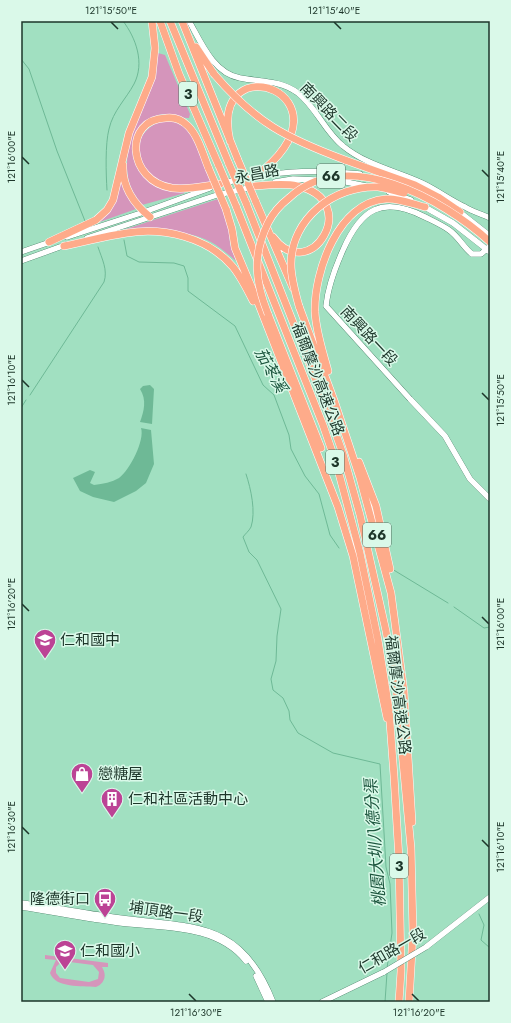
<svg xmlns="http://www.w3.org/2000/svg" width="511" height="1023" viewBox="0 0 511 1023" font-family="Jost,'Noto Sans TC',sans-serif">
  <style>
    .green { fill: #d595bb; fill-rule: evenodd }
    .water { fill: #6eb996 }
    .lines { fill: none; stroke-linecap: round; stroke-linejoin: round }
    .stream { stroke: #6eb996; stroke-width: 1 }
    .secondary-casing { stroke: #2f6c51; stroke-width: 6 }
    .highway-casing { stroke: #fff; stroke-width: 8 }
    .secondary { stroke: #fff; stroke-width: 5.5 }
    .highway { stroke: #feab8a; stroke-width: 7 }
    .secondary-bridge-casing { stroke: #2f6c51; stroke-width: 6; stroke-linecap: butt }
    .highway-bridge-casing { stroke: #fff; stroke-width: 8; stroke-linecap: butt }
    .secondary-bridge { stroke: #fff; stroke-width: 5.5 }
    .highway-bridge { stroke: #feab8a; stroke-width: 7 }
    .ticks { fill: none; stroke: #1d362a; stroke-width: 1.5 }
    .labels { text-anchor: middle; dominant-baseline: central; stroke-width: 3; stroke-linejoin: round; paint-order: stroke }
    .shield { fill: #daf9e9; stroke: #567063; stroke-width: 1 }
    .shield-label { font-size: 14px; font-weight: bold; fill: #1d362a }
    .street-label { font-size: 15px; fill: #1d362a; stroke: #daf9e9 }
    .poi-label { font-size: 15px; fill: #1d362a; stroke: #daf9e9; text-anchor: start }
    .water-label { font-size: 16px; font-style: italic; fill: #1c563e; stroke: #daf9e9 }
    .neatline { fill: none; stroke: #1d362a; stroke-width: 1.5 }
    .ticks-label { font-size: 10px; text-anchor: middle; fill: #1d362a }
  </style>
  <rect width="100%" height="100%" fill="#a1e0c1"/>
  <path class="green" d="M158 53 165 55 190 114 189 118C177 119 169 110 153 117 126 129 127 167 150 182 162 190 180 189 185 193L142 205C102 160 154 104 158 53Z
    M163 120C194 119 202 158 211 182 201 184 189 187 178 186 139 182 120 137 163 120Z
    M120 183H122L130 201 136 209 94 224 100 220Z
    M218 199 229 225 230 244 236 261C228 254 220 247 211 242 185 228 152 232 123 230Z
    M45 955 108 963V967H102C107 975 105 983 96 987 82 986 55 988 50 973L56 960 45 959ZM62 961 93 965 99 972 98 979 89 982 60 978 56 973V967Z"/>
  <path class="water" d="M150 385 154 389 152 424 140 422C144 411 147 400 140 389L143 386Z
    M141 428 151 430 154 464 146 483 136 491 114 502 93 497 80 491 73 478 90 470 95 472 90 483 94 485C103 484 112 482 119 478 130 470 145 440 141 428Z"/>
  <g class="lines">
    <path class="stream" d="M21 59 29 69 57 151 85 221
      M107 190C106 174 105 144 109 129 113 111 126 99 134 84 145 63 136 38 123 21
      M124 240 127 256 139 262 174 263 184 266 188 278V291L235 326 263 385 274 395 289 435 291 449 305 476 319 494 330 535 339 548
      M30 395 104 282C108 270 102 259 98 247
      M21 408 26 400
      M246 474C251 489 256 512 251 527 249 531 245 534 243 537L249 552 257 560 281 609 277 636 276 661 271 679 273 690 283 698 289 711 290 720 298 733 333 753 380 764 386 867 390 884 392 933 387 968
      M392 569 448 603
      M454 607 484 628 490 627
      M479 914 484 925 481 940 490 948
      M385 1002 387 973"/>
    <g class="secondary-casing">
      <path id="secondary" d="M189 21C201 42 213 73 240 78 261 82 280 80 298 93 316 107 325 132 343 146 366 165 396 171 422 183 437 190 450 200 465 207 473 212 482 214 490 218
        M327 181H341L366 186
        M275 182 293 179 316 180
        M224 183C273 171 309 169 360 174
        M389 192 411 200
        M423 206 453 223 490 252
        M457 210 490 236
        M67 237 144 212 210 188
        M87 238 217 195 253 187
        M490 246 481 254H472C463 247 459 237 449 230 442 225 433 221 425 217 382 195 361 209 343 250 335 268 328 286 326 306L410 399 445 436 470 479 490 499
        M21 252 53 241
        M21 261 68 244
        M21 903C54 907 87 914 120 918 195 928 241 920 273 1002
        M21 907C54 912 87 919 121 923 163 928 217 924 246 961
        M426 947 490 897
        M256 976 268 1002
        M322 1002 384 972"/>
    </g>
    <g class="highway-casing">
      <path id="highway" d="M160 21 179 74 219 166
        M170 21 229 164
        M182 21 238 160
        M196 47 214 74
        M230 141C208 41 361 95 257 175
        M345 160 415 185 438 197 460 212
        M123 165C122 188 134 204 150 217
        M209 169C203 155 199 137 188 126 182 120 174 117 166 118 123 119 127 181 172 188 188 190 205 186 220 184
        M255 186C269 185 284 183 297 186 364 200 310 287 273 237
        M255 200 293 288
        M246 203 326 406 343 454 360 515 386 631 396 687 411 848 413 933 409 1002
        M236 206 323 425 337 466 360 553 378 640 389 709 394 776 399 859 401 971 399 1002
        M226 209 232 229 235 248 259 305 338 507 353 556 387 718
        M49 242 96 220 107 210 113 200 129 133 152 77 155 48 152 21
        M64 246C85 242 105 236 127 233 163 227 208 237 233 267 241 277 247 289 253 301
        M299 306 335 403 360 478 391 593 404 692 412 822
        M268 314 321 448
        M328 371C323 352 316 332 315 312 314 272 338 202 386 199 399 198 412 204 425 207
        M359 462 376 506 390 569"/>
    </g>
    <use href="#secondary" class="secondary"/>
    <use href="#highway" class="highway"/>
    <g class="secondary-bridge-casing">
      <path id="secondary-bridge" d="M384 972 426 947"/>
    </g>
    <g class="highway-bridge-casing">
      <path id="highway-bridge" d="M214 74C256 123 286 138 345 160
        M238 160 255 200
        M229 164 246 203
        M219 166 236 206
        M209 169 226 209
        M299 306C295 292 291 278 291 264 291 219 334 185 378 187 387 188 395 191 404 193
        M268 314C255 281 252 256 268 223 273 213 280 205 289 198 346 145 443 199 490 242"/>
    </g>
    <use href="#secondary-bridge" class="secondary-bridge"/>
    <use href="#highway-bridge" class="highway-bridge"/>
  </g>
  <path class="ticks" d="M111 22 118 29M334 22 341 29M22 157 29 164M482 170 489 177M22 380 29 387M482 393 489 400M22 604 29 611M482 617 489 624M22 827 29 834M482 840 489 847M189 994 196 1001M412 994 419 1001"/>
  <defs>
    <g id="school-pin" transform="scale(1.15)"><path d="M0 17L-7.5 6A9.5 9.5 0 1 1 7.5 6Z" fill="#bc4395" stroke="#daf9e9"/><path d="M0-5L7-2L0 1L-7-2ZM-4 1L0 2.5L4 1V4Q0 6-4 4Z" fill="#fff"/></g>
    <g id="shop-pin" transform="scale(1.15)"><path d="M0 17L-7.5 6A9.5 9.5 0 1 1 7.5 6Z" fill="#bc4395" stroke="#daf9e9"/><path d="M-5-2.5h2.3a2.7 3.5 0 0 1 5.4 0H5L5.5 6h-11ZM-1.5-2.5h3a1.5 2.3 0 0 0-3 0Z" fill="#fff"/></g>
    <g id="building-pin" transform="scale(1.15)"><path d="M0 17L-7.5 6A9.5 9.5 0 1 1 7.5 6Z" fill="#bc4395" stroke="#daf9e9"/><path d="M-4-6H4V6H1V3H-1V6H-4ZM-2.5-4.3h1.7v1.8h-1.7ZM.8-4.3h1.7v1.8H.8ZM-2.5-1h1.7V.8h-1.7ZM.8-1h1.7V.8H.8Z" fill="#fff"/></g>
    <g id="bus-pin" transform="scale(1.15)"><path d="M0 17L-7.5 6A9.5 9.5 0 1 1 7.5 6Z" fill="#bc4395" stroke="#daf9e9"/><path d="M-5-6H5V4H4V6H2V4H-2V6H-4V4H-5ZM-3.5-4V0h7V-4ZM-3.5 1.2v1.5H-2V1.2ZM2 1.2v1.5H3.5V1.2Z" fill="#fff"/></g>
  </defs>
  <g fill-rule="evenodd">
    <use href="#school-pin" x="45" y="640"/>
    <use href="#shop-pin" x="82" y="774"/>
    <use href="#building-pin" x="112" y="799"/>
    <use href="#bus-pin" x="105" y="899"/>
    <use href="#school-pin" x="65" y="951"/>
  </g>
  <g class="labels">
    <g class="shield">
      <rect x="179" y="82" width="18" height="24" rx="3"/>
      <rect x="317" y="164" width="28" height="24" rx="3"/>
      <rect x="326" y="450" width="18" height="24" rx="3"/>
      <rect x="363" y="523" width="28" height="24" rx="3"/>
      <rect x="390" y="854" width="18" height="24" rx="3"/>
    </g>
    <g class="shield-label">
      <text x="188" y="94">3</text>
      <text x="331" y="176">66</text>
      <text x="335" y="462">3</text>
      <text x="377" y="535">66</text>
      <text x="399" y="866">3</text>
    </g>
    <g class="street-label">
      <text transform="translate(329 112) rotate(46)">南興路二段</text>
      <text transform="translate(257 174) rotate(-11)">永昌路</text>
      <text transform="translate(369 336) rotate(47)">南興路一段</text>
      <text transform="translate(318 379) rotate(69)">福爾摩沙高速公路</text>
      <text transform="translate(398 695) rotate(83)">福爾摩沙高速公路</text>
      <text transform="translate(166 912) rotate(8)">埔頂路一段</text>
      <text transform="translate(392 951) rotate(-30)">仁和路一段</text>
    </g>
    <g class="poi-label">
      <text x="60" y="640">仁和國中</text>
      <text x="98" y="774">戀糖屋</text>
      <text x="128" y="799">仁和社區活動中心</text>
      <text x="90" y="899" text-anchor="end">隆德街口</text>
      <text x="80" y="951">仁和國小</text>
    </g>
    <g class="water-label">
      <text transform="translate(271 370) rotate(61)">茄苳溪</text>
      <text transform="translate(375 843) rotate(-94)">桃園大圳八德分渠</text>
    </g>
  </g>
  <rect width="511" height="1023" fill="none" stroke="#daf9e9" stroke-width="44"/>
  <rect x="22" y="22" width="467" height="979" class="neatline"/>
  <g class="ticks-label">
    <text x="111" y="14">121°15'50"E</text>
    <text x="334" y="14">121°15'40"E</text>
    <text transform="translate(11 157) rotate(-90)" y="4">121°16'00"E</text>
    <text transform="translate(500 177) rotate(-90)" y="4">121°15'40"E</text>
    <text transform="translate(11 380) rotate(-90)" y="4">121°16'10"E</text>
    <text transform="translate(500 400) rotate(-90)" y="4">121°15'50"E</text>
    <text transform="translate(11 604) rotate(-90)" y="4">121°16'20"E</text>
    <text transform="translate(500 624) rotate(-90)" y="4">121°16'00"E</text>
    <text transform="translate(11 827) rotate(-90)" y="4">121°16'30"E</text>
    <text transform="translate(500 847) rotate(-90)" y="4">121°16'10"E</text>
    <text x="196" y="1016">121°16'30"E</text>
    <text x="419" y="1016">121°16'20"E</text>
  </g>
</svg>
